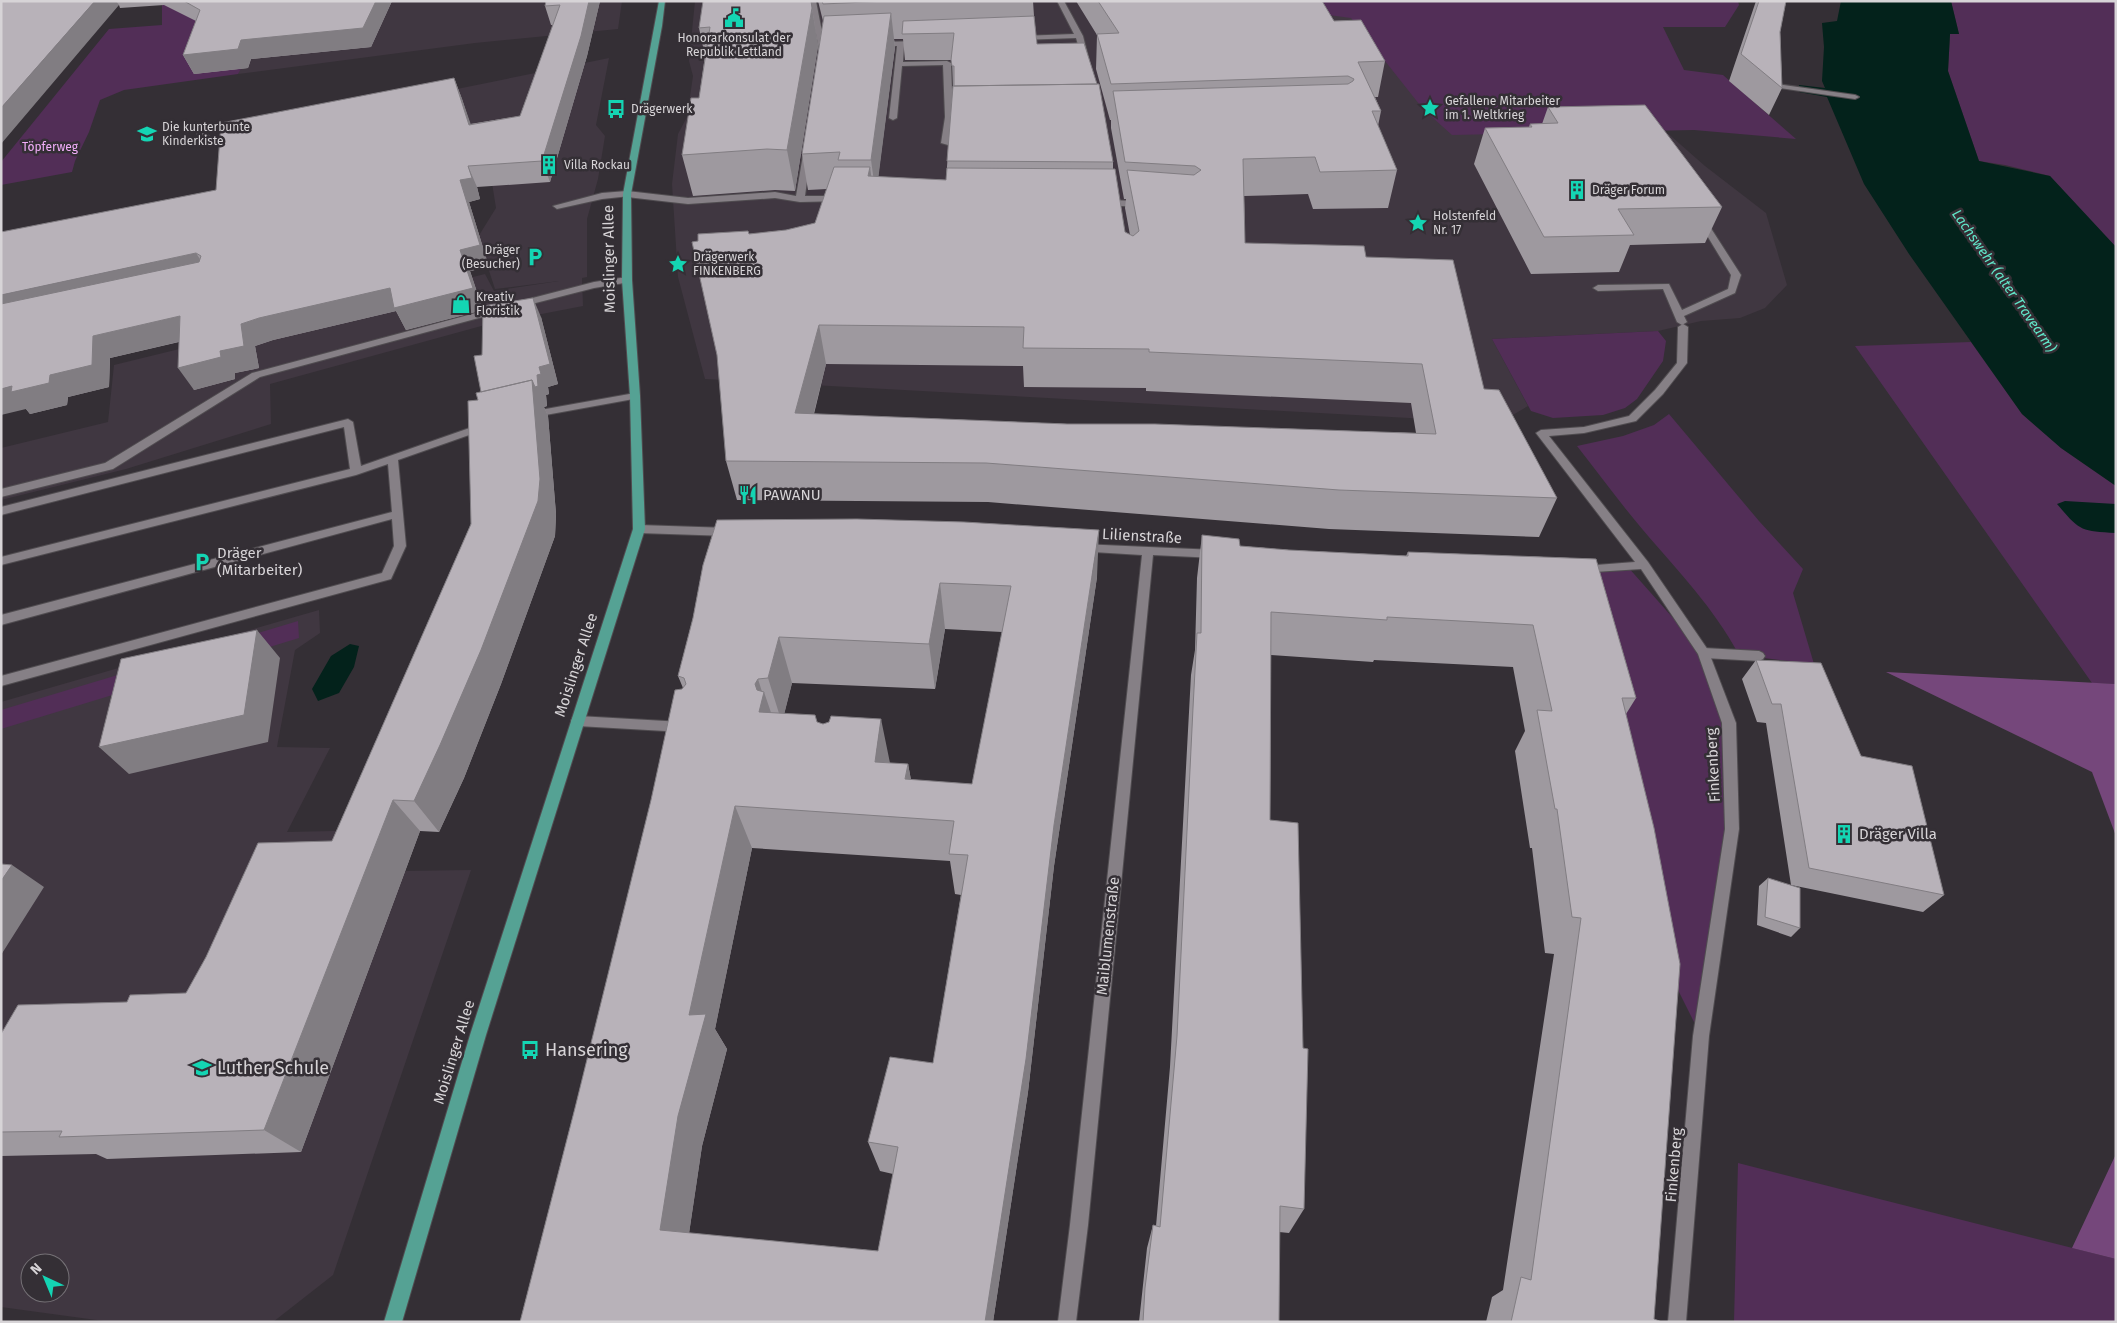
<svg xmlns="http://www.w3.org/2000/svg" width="2117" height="1323" viewBox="0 0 2117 1323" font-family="'Fira Sans',sans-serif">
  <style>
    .built { fill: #403741; fill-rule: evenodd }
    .green { fill: #522e57 }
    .forest { fill: #75477b }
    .water { fill: #03221b }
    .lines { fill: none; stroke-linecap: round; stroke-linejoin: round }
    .service-casing { stroke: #504c50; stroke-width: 2 }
    .minor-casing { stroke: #504c50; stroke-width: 2 }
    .primary-casing { stroke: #504c50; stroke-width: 2 }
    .service { fill: #868086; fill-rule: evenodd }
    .minor { fill: #868086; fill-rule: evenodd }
    .primary { fill: #55a294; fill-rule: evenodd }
    .wall { fill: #9e999f; fill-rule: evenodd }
    .shaded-wall { fill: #817d82 }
    .building { fill: #b8b2b9; stroke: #817d82; fill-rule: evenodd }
    .labels { text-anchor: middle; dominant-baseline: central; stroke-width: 5; stroke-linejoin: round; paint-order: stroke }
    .far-poi-label { font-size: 12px; fill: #d7d4d7; stroke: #342f35; text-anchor: start }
    .far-park-label { font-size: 12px; fill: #f2aefa; stroke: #342f35 }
    .far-water-label { font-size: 14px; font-style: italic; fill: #61e8ca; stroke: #342f35 }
    .street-label { font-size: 15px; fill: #d7d4d7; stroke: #342f35 }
    .poi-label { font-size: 15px; fill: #d7d4d7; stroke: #342f35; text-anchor: start }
    .near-poi-label { font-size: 18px; fill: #d7d4d7; stroke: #342f35; text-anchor: start }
  </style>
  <rect width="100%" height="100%" fill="#342f35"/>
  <path class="built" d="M280 1H622L618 29 475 43 238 74 240 69 194 74Z
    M695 1H1584L1656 123 1705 166 1766 213 1787 285 1765 308 1740 318 1701 321 1658 331 1492 339 1528 406 1499 423 705 379 678 277 672 184 678 134 687 117 693 76 689 61Z
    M609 58 596 125 605 136 598 179 587 219V277L582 278 583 306 485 325 270 384 271 424 126 469 1 500V448L108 422 114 365 485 274 494 291 559 281 495 289 478 237 496 208 489 164 260 129Z
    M319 610 320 633 295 650 277 747 330 748 287 832 379 830 404 871 471 870 333 1275 273 1322H111L1 1307V702ZM30 1263H60V1293H30Z"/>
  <path class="green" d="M165 1H280L238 74 124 90 100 100 89 132 75 161 72 172 1 185V162L109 29 162 25V5Z
    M1268 1H1738L1739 5 1725 27H1663L1684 70 1723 75 1796 139 1694 130 1452 135 1423 109 1351 18 1276 8Z
    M1951 1H2116V247L2050 176 2005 165 1979 161 1948 71 1950 34H1959Z
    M1658 331 1666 341 1663 361 1637 399 1625 408 1603 415 1553 418 1531 411 1492 339Z
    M1971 342 2022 414 2061 448 2116 486V684L2092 683 1855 346Z
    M1669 414 1759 521 1803 569 1793 593 1814 664 1739 655C1714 608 1678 571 1643 530 1620 503 1599 474 1577 446L1623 436 1654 425Z
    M1627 566 1704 653 1729 723 1732 829 1701 1036 1679 992 1613 677 1578 570Z
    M298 621 299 638 1 729V710Z
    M1738 1163 2116 1259V1322H1734Z"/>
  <path class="forest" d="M1886 672 2116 684V836L2092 772Z
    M2116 1154V1259L2072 1248Z"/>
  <path class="water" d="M1841 1H1951L1959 34H1950L1948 71 1979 161 2050 176 2116 247V486L2061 448 2022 414 1909 254 1864 184 1827 97 1799 92V85L1825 88 1822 81 1824 47 1822 23 1837 21Z
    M2065 501 2116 504V533C2080 531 2080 531 2057 504Z
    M350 644 359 646 354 667 339 693 318 701 312 689 331 656Z"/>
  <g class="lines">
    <g class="service-casing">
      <path id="service" d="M810 1H816L826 52 819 50Z
        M1057 1H1064L1083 36 1089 60 1082 58 1076 38 1021 40 1017 38 1021 36 1074 34Z
        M919 41 923 43 922 45 904 46 903 62 947 61 951 63 953 117 948 145 941 143 945 117 943 65 902 66 897 118 893 120 889 118 897 46H879L875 44 879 42Z
        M1770 83 1855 95 1859 97 1855 99 1773 87 1769 85Z
        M197 130H203L211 138 231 143 227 145 205 142 197 134Z
        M804 149 811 151 805 196H841L845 199 844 201 800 202 775 198 688 204 627 197 623 194 627 191 688 198 775 192 796 196Z
        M1103 200 1143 201 1147 204 1143 207 1100 205V201Z
        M1701 216 1705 219 1741 275 1735 293 1684 316 1687 322 1682 325 1677 322 1663 289 1598 291 1593 288 1598 285 1669 284 1682 310 1728 289 1731 275 1697 219Z
        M627 277 632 280 630 282 594 288 520 307 515 304 517 302 594 282Z
        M498 307 501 308V312L260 377 113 469 1 497V489L105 463 252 373Z
        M635 393 640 396 639 398 529 418 524 415 529 412Z
        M348 419 353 422 361 466 481 424H489L490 426 489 428 398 460 406 546 391 579 1 686V676L382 573 394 546 392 519 1 625V615L392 512 388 464 356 475 1 565V557L350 469 344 427 1 515V507Z
        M1704 648 1759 651 1763 653 1765 656 1763 659 1759 661 1704 658 1700 656 1698 653 1700 650Z
        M578 716 683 722 688 723 690 727 688 731 683 732 578 726 573 725 571 721 573 717Z"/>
    </g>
    <g class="minor-casing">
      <path id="minor" d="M627 191 631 194 630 196 602 199 557 209 553 206 602 193Z
        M1683 324 1688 327 1687 363 1663 394 1636 421 1584 433 1549 436 1648 562 1708 650 1736 723 1739 829 1709 1036 1686 1322H1668L1693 1036 1725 829 1722 723 1698 654 1641 569 1579 573 1577 570 1583 566 1635 562 1536 433 1541 430 1584 427 1629 416 1655 390 1677 363 1678 327Z
        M639 525 729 528 735 532 729 536 639 533 633 529Z
        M1081 544 1216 550 1222 554 1216 558 1153 555 1088 1225 1076 1322H1058L1070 1225 1142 555 1077 551 1075 548 1077 545Z"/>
    </g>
    <g class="primary-casing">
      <path id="primary" d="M659 1H665L662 26 631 194 632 280 640 396 645 529 486 1035 402 1322H384L470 1035 633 529 630 396 622 280 623 194Z"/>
    </g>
    <use href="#service" class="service"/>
    <use href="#minor" class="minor"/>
    <use href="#primary" class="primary"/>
  </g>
  <path class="wall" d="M1 1H392L371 47 251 59 248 68 194 74 183 55 196 21 164 5 120 8 119 5Z
    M546 1H600L587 56 550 182 477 187 480 199 469 202 489 267 470 271 483 310 406 330 396 311 273 340 255 346 259 368 235 373V379L194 390 179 342 110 358 109 387 68 397 67 405 30 414 26 409 216 190 454 78 462 99 470 124 520 116 553 25H551L545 6Z
    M818 1H1033L1034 16 1037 44 1113 162V169L1125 232 1130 235 1125 208 1126 199H1124L1111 128V120H1110L1096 69 1097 35 1076 1H1322L1334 21 1385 61 1378 97H1375L1381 111 1378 126 1397 170 1388 208 1313 209 1308 194 1244 196 1245 243 1366 257 1484 389 1557 498 1539 537 1329 529 988 502 737 500 726 461 749 234 786 230 815 223 827 189 808 190 802 154 823 21ZM894 39H903L905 60H952L953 86 946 180 878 177 895 47ZM826 364 1023 366 1024 387 1146 388V391L1411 403 1416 433 1067 424 814 414Z
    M1756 1H1786L1780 32 1782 88 1769 115 1729 81Z
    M812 8 818 46 795 191 775 190 693 196 682 155 699 98 705 56 699 28Z
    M1548 107 1722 207 1705 243 1630 245 1619 272 1531 274 1474 164 1485 128 1529 127 1530 124H1542Z
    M541 317 558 384 548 387 549 394 546 395 547 406 544 407 548 416 556 514 555 536 501 684 464 778 439 832 420 831 301 1152 107 1159 96 1154 1 1156V1034L127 1002 186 993 332 841 471 524 478 400 481 392 482 355Z
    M1202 535 1240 546 1289 550 1406 556 1408 552 1596 559 1636 698 1626 714 1654 1319 1662 1322H1486L1492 1297 1503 1290 1554 954 1545 953 1532 848H1530L1515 751 1525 731 1513 667 1374 660 1373 662 1271 655 1270 820 1304 1209 1289 1233 1279 1232V1322H1139L1147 1248 1153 1225 1156 1226 1170 1067 1187 749 1191 675 1195 650 1197 578Z
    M703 565 1097 577 1054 866 1028 1092 993 1322H520L683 688 678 676 693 618ZM945 629 1002 632 972 784 911 780 908 764 890 763 817 722 784 714 792 683 935 689ZM752 848 950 861 955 894 961 895 933 1063 868 1142 880 1171 893 1174 878 1251 689 1233 702 1146 727 1049 715 1029Z
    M1756 660 1861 756 1944 895 1923 912 1791 885 1766 723 1757 722 1742 679Z
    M1768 878 1800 928 1791 937 1757 925 1759 886Z"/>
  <path class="shaded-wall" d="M95 1H116L119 5 1 144V108Z
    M376 1H392L371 47 251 59 248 68 194 74 183 55 241 40Z
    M589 1H600L587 56 550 182 542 161Z
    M812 8 818 46 795 191 787 150Z
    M891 13 895 47 876 196 871 160Z
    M454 78 462 99 478 145 469 125Z
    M468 166 477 187 480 199 469 202 489 267 470 271 483 310 406 330 396 311 273 340 255 346 259 368 235 373V379L194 390 178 368 220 351 241 324 460 250V180Z
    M870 167 875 205 868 176Z
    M196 253 210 275 1 320V295Z
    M533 298 541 317 558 384 548 387 549 394 546 395 547 406 544 407 548 416 556 514 555 536 501 684 464 778 439 832 414 801 532 380 539 367Z
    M180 316 195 338 110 358 109 387 68 397 67 405 30 414 26 409 1 415V389L50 375 93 336Z
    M819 325 826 364 804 452 795 413Z
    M1099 530 1097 577 1054 866 1028 1092 993 1322H985L1054 825Z
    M940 583 945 629 935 689 929 644Z
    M257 630 280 658 268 742 129 774 99 747Z
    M779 637 792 683 782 723 768 678Z
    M758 679 763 695 764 692 779 736 759 712 755 684Z
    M881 719 890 763 875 762Z
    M908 764 916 807 905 779Z
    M393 800 420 831 301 1152 264 1130Z
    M735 806 752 848 715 1029 727 1049 702 1146 686 1254 660 1230 689 1015Z
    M12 865 44 887 1 955V881Z"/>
  <path class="building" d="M1 1H95L1 108Z
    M184 1H376L363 28 241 40 238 49 183 55 200 10Z
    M546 1H589L581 36 542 161 468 166 472 178 460 180 480 245 460 250 473 288 394 308 390 288 259 318 241 324 244 346 220 351 221 357 178 368 180 316 93 336 92 365 50 375 49 383 11 392 12 386 1 389V304L199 262 201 256 196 253 1 295V232L216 190 221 123 454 78 469 125 520 116 560 5 545 6Z
    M703 1H811L812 8 787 150 767 149 682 155 691 98H699L710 27 699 28Z
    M822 1H887L823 4Z
    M1098 1H1322L1334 21 1361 20 1385 61 1358 62 1381 111H1372L1397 170 1320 172 1315 157 1243 159 1245 243 1364 246 1366 257 1453 260 1484 389 1499 390 1557 498 1339 490 986 463 726 461 717 355 692 242 698 241V234L748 231 749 234 786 230 815 223 834 167H870L868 176 946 180 947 168 1115 169 1125 232 1133 236 1139 231 1127 170 1194 175 1201 170 1195 166 1125 162 1113 91 1348 84 1353 81 1354 79 1348 76 1111 84 1097 34 1119 33ZM819 325 1024 327 1023 348 1149 349V352L1422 364 1436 434 1155 424H1067L795 413Z
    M1759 1H1786L1780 32 1782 88 1741 54Z
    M891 13 871 160H838L840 152 802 154 824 16Z
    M1034 16 1037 44 1084 43 1097 84 954 86V66H952L951 60 954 33 902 34 903 21Z
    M1099 84 1113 162 947 161 953 86Z
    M1645 105 1722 207 1618 209 1634 235 1544 237 1485 128 1532 127 1530 124 1558 123 1548 107Z
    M533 298 550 364 539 367 541 374 537 375 538 386 535 387 532 380 481 392 474 356 482 355 483 306Z
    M532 380 540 479 538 501 481 650 440 745 414 801 393 800 264 1130 59 1137 62 1131 1 1132V1034L18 1005 127 1002 130 995 186 993 206 957 258 843 332 841 471 524 468 401 478 400 476 393Z
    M857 519 964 522 1099 530 1054 825 1026 1059 985 1322H520L575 1108 651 800 675 690 682 689 686 684 684 678 678 676 693 618 703 565 717 520ZM940 583 1011 586 972 784 905 779 908 764 875 762 881 719 831 716 829 722 823 724 817 722 815 715 759 712 764 692 757 690 755 684 758 679 768 678 779 637 929 644ZM735 806 954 821 949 854 968 855 933 1063 890 1057 868 1142 898 1147 878 1251 660 1230 678 1116 706 1014 689 1015Z
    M1202 535 1239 539 1240 546 1289 550 1408 556V552L1596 559 1636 698H1622L1654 828 1680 964 1654 1319 1662 1322H1511L1521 1277 1531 1280 1581 918 1572 917 1557 809H1555L1537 710 1552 711 1533 625 1387 617V620L1271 612 1270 820 1298 823 1303 1048 1308 1049 1304 1209 1280 1206 1279 1322H1143L1145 1288 1153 1225 1160 1227 1177 1036 1193 708 1197 633H1201Z
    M257 630 244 715 99 747 121 659Z
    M1756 660 1821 663 1861 756 1912 766 1944 895 1809 868 1781 704H1772Z
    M1 864 12 865 1 881Z
    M1768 878 1800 888V928L1765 917Z"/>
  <defs>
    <g id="civic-bare" transform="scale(1.5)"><path d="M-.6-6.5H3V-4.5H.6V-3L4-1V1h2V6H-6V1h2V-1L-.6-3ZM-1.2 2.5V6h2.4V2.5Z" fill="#14d5b3" stroke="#342f35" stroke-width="2.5" paint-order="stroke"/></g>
    <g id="sight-bare" transform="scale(1.5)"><path d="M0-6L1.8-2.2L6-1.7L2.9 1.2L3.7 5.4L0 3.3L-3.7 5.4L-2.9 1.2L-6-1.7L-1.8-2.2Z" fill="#14d5b3" stroke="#342f35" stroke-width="2.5" paint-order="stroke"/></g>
    <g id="bus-bare" transform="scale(1.5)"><path d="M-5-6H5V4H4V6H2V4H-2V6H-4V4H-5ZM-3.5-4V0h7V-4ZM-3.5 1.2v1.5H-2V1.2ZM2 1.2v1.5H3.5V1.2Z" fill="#14d5b3" stroke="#342f35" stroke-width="2.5" paint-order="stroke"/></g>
    <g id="school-bare" transform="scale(1.5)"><path d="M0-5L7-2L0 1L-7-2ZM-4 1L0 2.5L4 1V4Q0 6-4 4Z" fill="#14d5b3" stroke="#342f35" stroke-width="2.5" paint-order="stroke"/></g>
    <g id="building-bare" transform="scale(1.5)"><path d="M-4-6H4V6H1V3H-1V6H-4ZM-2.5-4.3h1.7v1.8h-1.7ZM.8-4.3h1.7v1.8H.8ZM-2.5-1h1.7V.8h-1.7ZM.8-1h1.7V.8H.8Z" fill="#14d5b3" stroke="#342f35" stroke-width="2.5" paint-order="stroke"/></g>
    <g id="parking-bare" transform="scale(1.5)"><path d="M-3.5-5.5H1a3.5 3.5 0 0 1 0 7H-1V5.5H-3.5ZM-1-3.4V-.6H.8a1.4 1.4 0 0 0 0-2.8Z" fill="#14d5b3" stroke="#342f35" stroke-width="2.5" paint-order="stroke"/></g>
    <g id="shop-bare" transform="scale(1.5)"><path d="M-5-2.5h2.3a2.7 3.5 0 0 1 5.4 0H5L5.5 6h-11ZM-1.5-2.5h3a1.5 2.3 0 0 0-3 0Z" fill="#14d5b3" stroke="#342f35" stroke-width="2.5" paint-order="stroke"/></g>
    <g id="restaurant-bare" transform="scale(1.5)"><path d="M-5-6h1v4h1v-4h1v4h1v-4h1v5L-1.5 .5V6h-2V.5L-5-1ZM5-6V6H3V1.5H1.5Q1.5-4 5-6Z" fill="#14d5b3" stroke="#342f35" stroke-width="2.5" paint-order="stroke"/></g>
  </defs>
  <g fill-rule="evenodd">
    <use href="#civic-bare" x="734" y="18"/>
    <use href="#sight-bare" x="1430" y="108"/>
    <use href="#bus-bare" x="616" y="109"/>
    <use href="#school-bare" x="147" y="134"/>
    <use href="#building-bare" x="549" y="165"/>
    <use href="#building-bare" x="1577" y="190"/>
    <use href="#sight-bare" x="1418" y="223"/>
    <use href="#parking-bare" x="535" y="257"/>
    <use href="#sight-bare" x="678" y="264"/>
    <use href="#shop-bare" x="461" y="304"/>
    <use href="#restaurant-bare" x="748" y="495"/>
    <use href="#parking-bare" x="202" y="562"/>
    <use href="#building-bare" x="1844" y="834"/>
    <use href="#bus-bare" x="530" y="1050"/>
    <use href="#school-bare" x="202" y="1068"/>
  </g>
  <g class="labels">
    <g class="far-poi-label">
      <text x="734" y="38" text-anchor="middle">Honorarkonsulat der<tspan x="734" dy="14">Republik Lettland</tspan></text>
      <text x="1445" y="101">Gefallene Mitarbeiter<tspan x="1445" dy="14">im 1. Weltkrieg</tspan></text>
      <text x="631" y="109">Drägerwerk</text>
      <text x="162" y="127">Die kunterbunte<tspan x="162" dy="14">Kinderkiste</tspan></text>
      <text x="564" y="165">Villa Rockau</text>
      <text x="1592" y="190">Dräger Forum</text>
      <text x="1433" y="216">Holstenfeld<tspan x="1433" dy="14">Nr. 17</tspan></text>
      <text x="520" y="250" text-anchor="end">Dräger<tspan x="520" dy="14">(Besucher)</tspan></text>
      <text x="693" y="257">Drägerwerk<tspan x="693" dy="14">FINKENBERG</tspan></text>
      <text x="476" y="297">Kreativ<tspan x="476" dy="14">Floristik</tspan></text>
    </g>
    <g class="far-park-label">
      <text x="50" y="147">Töpferweg</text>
    </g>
    <g class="far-water-label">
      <text transform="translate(2004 281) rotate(55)">Lachswehr (alter Travearm)</text>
    </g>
    <g class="street-label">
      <text transform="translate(609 259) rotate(-91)">Moislinger Allee</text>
      <text transform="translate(1142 536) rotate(3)">Lilienstraße</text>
      <text transform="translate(576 665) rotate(-72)">Moislinger Allee</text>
      <text transform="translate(1713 765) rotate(-93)">Finkenberg</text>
      <text transform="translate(1108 936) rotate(-84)">Maiblumenstraße</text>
      <text transform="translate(454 1052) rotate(-73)">Moislinger Allee</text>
      <text transform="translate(1674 1165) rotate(-85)">Finkenberg</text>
    </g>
    <g class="poi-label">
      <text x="763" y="495">PAWANU</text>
      <text x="217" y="553">Dräger<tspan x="217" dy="17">(Mitarbeiter)</tspan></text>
      <text x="1859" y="834">Dräger Villa</text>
    </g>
    <g class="near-poi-label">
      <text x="545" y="1050">Hansering</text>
      <text x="217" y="1068">Luther Schule</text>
    </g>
  </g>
  <rect width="2117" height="1323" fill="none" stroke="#d7d4d7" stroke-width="5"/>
  <g transform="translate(45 1278) rotate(316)"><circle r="24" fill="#342f35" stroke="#757176"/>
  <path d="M0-4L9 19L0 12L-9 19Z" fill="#14d5b3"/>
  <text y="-8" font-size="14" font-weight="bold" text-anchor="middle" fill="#d7d4d7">N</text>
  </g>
</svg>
